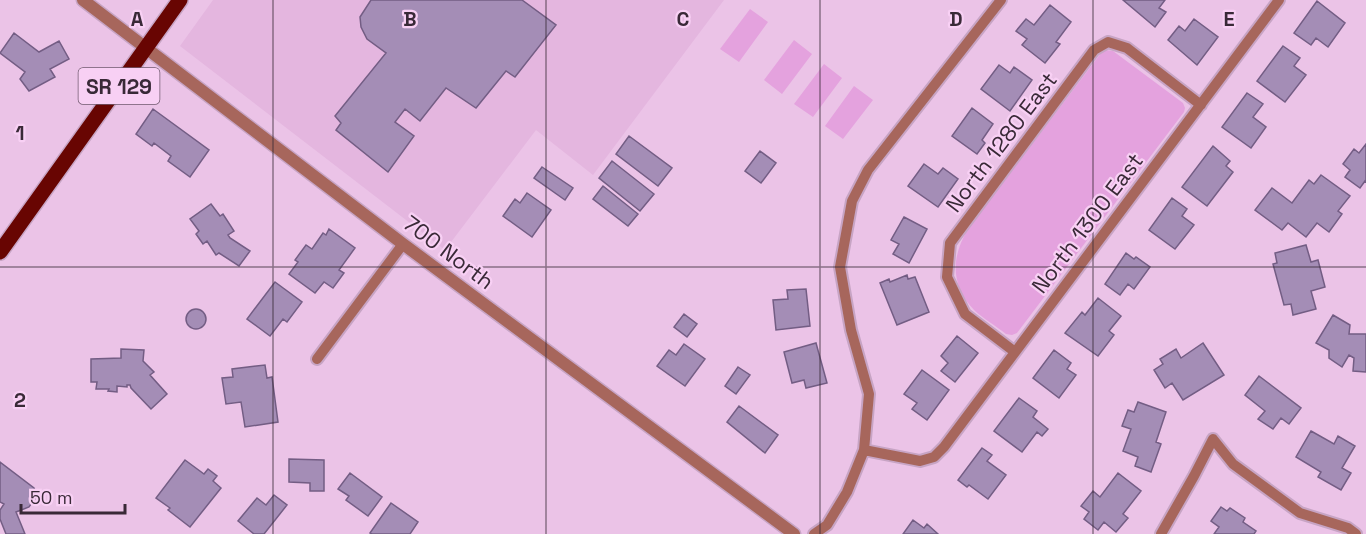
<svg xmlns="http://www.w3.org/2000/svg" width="1366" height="534" viewBox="0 0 1366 534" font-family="'Space Grotesk',sans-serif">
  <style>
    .built { fill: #e4b6df }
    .green { fill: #e4a2de }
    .building { fill: #a48db6; stroke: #735d84; stroke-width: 1.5 }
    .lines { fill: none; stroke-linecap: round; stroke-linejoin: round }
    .minor-casing { stroke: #c7a4c4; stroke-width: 14 }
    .tertiary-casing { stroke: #c7a4c4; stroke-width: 15 }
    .primary-casing { stroke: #c7a4c4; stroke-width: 18 }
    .minor { stroke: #a7665c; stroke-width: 10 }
    .tertiary { stroke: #a7665c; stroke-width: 12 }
    .primary { stroke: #680502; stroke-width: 15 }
    .grid { fill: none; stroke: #392937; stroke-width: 1.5; stroke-opacity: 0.55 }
    .labels { text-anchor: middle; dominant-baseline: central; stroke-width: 4.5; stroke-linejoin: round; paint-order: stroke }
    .shield { fill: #f8d0f4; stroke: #725b70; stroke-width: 1.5 }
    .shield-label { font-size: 21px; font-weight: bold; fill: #392937 }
    .street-label { font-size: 22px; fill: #392937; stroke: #f8d0f4 }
    .grid-label { font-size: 20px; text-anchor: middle; font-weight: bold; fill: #392937; stroke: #f8d0f4; stroke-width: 4.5; stroke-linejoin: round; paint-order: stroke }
  </style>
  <rect width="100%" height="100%" fill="#ebc3e7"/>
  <path class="built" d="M213 0H724L593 175 536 130 445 250 180 46Z"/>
  <path class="green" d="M750 9 768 22 739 62 720 49Z
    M794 40 812 54 782 94 764 80Z
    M1106 50 1113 51 1183 103 1185 108 1184 112 1017 333 1012 335 1006 334C996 326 984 319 975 311 950 286 951 257 968 229L1101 53Z
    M824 64 842 78 813 117 794 104Z
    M854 86 873 100 843 139 825 126Z"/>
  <path class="building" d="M371 0H522L556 25 515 77 506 71 476 108 446 88 420 121 405 109 395 122 414 136 388 172 336 130 341 123 335 116 386 53 367 39 361 27 360 17Z
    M1123 0H1165L1159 8 1166 12 1155 27Z
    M1317 1 1345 23 1328 47 1316 38 1311 45 1294 33Z
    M1050 5 1071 22 1056 42 1060 44 1045 63 1022 45 1027 39 1016 31 1026 19 1034 25Z
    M1194 19 1218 37 1197 65 1168 40 1179 26 1185 31Z
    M14 33 39 52 59 41 69 59 50 69 55 77 29 91 20 79 25 72 0 53Z
    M1283 46 1300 58 1294 66 1306 75 1285 102 1257 81Z
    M999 65 1010 73 1014 67 1032 80 1010 111 981 89Z
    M1247 93 1263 104 1253 117 1266 127 1251 148 1222 127Z
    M972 108 993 124 982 140 985 143 977 154 952 136Z
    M153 109 209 150 190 177 168 161 171 156 154 143 152 146 136 134Z
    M629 136 672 168 658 186 616 154Z
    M1366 144V182L1365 181 1360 188 1345 177 1350 170 1343 164 1354 149 1359 153Z
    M1213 146 1230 161 1226 166 1233 172 1207 206 1182 187Z
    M760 151 776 163 761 183 745 171Z
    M612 161 654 194 640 211 599 178Z
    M924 164 938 174 943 168 958 179 938 207 908 186Z
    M542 167 573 188 565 200 534 178Z
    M1321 175 1350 196 1338 211 1342 214 1329 232 1317 223 1306 237 1288 223 1282 230 1255 210 1272 188 1292 203 1309 180 1314 184Z
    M603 186 638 214 628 226 593 199Z
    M527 193 551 210 532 237 503 216 515 199 520 203Z
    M1172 198 1187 209 1182 216 1194 225 1175 249 1149 230Z
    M211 204 220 216 223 214 234 231 228 235 230 238 250 251 239 266 219 253 216 255 207 241 203 244 196 234 199 231 190 219Z
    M904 217 927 229 909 263 893 254 899 244 891 240Z
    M329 229 355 248 339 270 344 273 333 288 324 282 315 293 289 274 298 262 295 260 306 245 312 249 323 233 326 235Z
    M1306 245 1311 262 1318 260 1325 287 1311 291 1316 309 1293 315 1291 304 1284 305 1273 264 1277 263 1275 253Z
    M1126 253 1134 259 1136 257 1150 267 1134 289 1128 284 1120 295 1105 284Z
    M907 275 908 279 915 277 929 312 897 325 880 283 889 279 890 282Z
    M275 282 302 302 287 322 283 319 270 336 247 319Z
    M806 289 810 326 776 330 773 300 788 299 787 290Z
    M1098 298 1121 316 1109 331 1114 335 1098 356 1065 333 1082 312 1085 315Z
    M186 319a10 10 0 1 1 20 0a10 10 0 1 1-20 0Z
    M684 314 697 324 687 337 674 327Z
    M1333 315 1350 325 1349 334H1366V372L1353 371 1354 358 1349 355 1342 367 1329 358V350L1316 343Z
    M957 336 978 353 955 382 941 371 948 363 941 356Z
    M816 343 827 383 806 388 804 380 792 383 784 352Z
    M1203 343 1224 375 1183 400 1172 383 1165 388 1154 370 1163 364 1160 359 1176 349 1181 358Z
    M684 344 705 359 685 386 657 366 669 350 676 355Z
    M121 349 144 350 143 361 154 372 150 375 167 394 151 409 131 388 130 385H127V387L117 386V392L108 391 109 389H96L97 382H91V359L121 358Z
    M1054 350 1071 363 1067 369 1076 375 1059 398 1033 378Z
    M265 365 267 378 272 377 278 422 245 427 241 402 226 404 222 378 233 377 232 369Z
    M738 367 750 375 736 394 725 386Z
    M922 370 949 390 927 420 912 409 917 403 904 394Z
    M1259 376 1301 408 1289 424 1281 418 1273 429 1258 419 1265 411 1245 395Z
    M1019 398 1037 411 1033 417 1048 429 1042 436 1037 432 1022 452 994 431Z
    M1138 402 1166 412 1156 442 1161 444 1151 472 1135 466 1138 457 1123 451 1131 429 1122 426 1128 410 1134 412Z
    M739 406 778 435 765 453 727 422Z
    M1311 431 1334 444 1338 436 1355 446 1342 468 1351 473 1341 490 1318 477 1321 472 1296 457Z
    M982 448 992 455 987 461 1006 475 988 499 969 485 967 487 958 480Z
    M289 459 324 460V491H310V483L289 482Z
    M185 460 204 474 208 469 217 476 213 481 221 488 190 527 168 510 170 508 156 498Z
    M0 462 34 488 37 496 29 507 16 512 25 534H6L0 519V510L4 504 0 502Z
    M350 473 382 497 368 516 346 500 349 496 338 489Z
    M1118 473 1141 491 1123 514 1128 518 1116 532 1104 522 1098 530 1084 519 1089 512 1081 506 1093 491 1100 497Z
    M274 495 287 505 264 534H254L238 521 257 498 266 505Z
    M391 503 418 522 410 534H372L370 533Z
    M1221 507 1227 511 1230 508 1245 518 1243 522 1256 531 1254 534H1214L1219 527 1211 521Z
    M913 520 924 528 927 524 938 534H903Z"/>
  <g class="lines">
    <g class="minor-casing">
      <path id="minor" d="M1015 352 965 314 947 277 950 243 1094 50 1108 42 1127 48 1201 105
        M317 359 403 244
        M864 450 920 461 934 457 944 447 1279 0
        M814 534 827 525 847 492 864 450 869 394 851 330 840 267 852 201 868 170 1001 0
        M1161 534 1194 476 1213 439 1233 464 1300 513 1348 528 1356 534"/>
    </g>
    <g class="tertiary-casing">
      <path id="tertiary" d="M83 0 403 244 794 534"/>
    </g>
    <g class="primary-casing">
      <path id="primary" d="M0 252 180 0"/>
    </g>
    <use href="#minor" class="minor"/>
    <use href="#tertiary" class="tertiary"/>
    <use href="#primary" class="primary"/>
  </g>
  <path class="grid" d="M273 0V534M546 0V534M820 0V534M1093 0V534M0 267H1366"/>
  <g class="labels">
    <rect class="shield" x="78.5" y="68" width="81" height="36" rx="4.5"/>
    <g class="shield-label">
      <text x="119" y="86">SR 129</text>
    </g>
    <g class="street-label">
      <text transform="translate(1001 142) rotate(-53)">North 1280 East</text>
      <text transform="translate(1087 223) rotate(-53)">North 1300 East</text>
      <text transform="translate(449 252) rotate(37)">700 North</text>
    </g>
  </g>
  <g class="grid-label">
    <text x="137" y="26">A</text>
    <text x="410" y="26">B</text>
    <text x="683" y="26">C</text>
    <text x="956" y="26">D</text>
    <text x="1229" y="26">E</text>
    <text x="20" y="140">1</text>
    <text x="20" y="407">2</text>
  </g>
  <path d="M21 504v9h104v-9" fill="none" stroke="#392937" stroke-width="3"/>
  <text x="30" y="504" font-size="18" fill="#392937" stroke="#f8d0f4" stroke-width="4.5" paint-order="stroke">50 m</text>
</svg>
